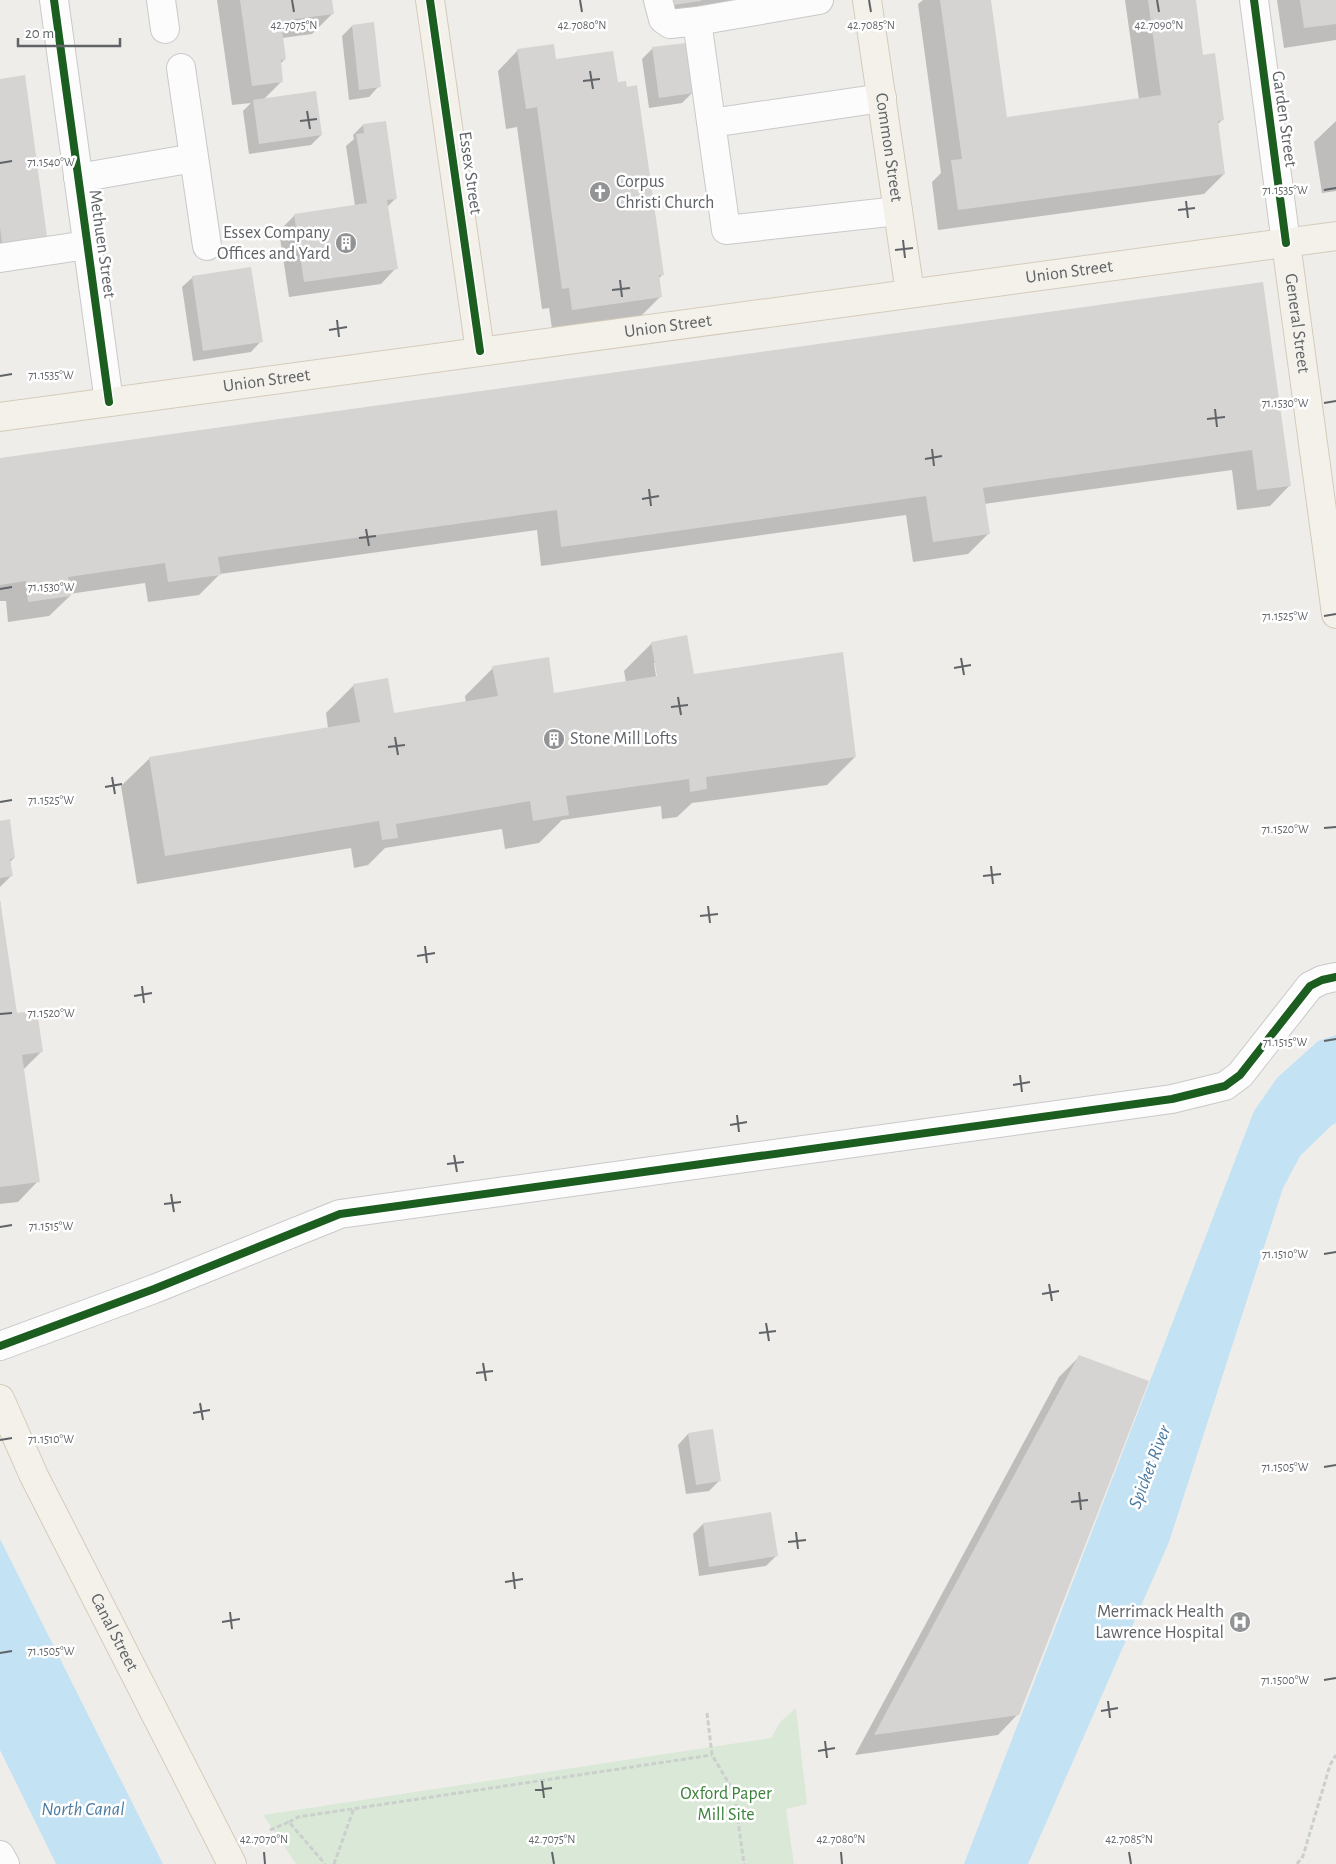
<svg xmlns="http://www.w3.org/2000/svg" width="1336" height="1864" viewBox="0 0 1336 1864" font-family="'Alegreya Sans',sans-serif">
  <style>
    .green { fill: #dae9d7 }
    .water { fill: #c3e2f4 }
    .shadow { fill: #0003; fill-rule: evenodd }
    .building { fill: #d6d4d3 }
    .lines { fill: none; stroke-linecap: round; stroke-linejoin: round }
    .minor-casing { stroke: #c9c9ca; stroke-width: 30 }
    .major-casing { stroke: #d5cbba; stroke-width: 30 }
    .path { stroke: #cbcfcd; stroke-width: 3; stroke-dasharray: 5 2.5; stroke-linecap: butt }
    .minor { stroke: #fdfcfc; stroke-width: 28 }
    .major { stroke: #f3f1ea; stroke-width: 28 }
    .cycleway-casing { stroke: #fff; stroke-width: 11 }
    .cycleway { stroke: #1b5e20; stroke-width: 8 }
    .ticks { fill: none; stroke: #606367; stroke-width: 2 }
    .labels { text-anchor: middle; dominant-baseline: central; stroke-width: 5; stroke-linejoin: round; paint-order: stroke }
    .street-label { font-size: 18px; fill: #606367; stroke: #fff }
    .poi-label { font-size: 18px; fill: #606367; stroke: #fff; text-anchor: start }
    .park-label { font-size: 18px; fill: #3d823c; stroke: #fff }
    .water-label { font-size: 19px; font-style: italic; fill: #497aa2; stroke: #fff }
    .ticks-label { font-size: 12px; text-anchor: middle; fill: #606367; stroke: #fff; stroke-width: 5; stroke-linejoin: round; paint-order: stroke }
  </style>
  <rect width="100%" height="100%" fill="#efedea"/>
  <path class="green" d="M796 1708 807 1804 786 1809 794 1864H296L263 1815 771 1738 780 1722Z"/>
  <path class="water" d="M1336 1035V1123L1332 1125 1300 1156 1283 1188 1169 1542 1028 1864H964L1254 1111 1277 1078 1318 1041Z
    M0 1539 163 1864H56L0 1750Z"/>
  <path class="shadow" d="M217 0H331L332 14 312 34 282 38 285 59 280 64 282 81 264 99 321 135 311 145 249 154 243 111 251 103 232 105Z
    M661 0H777L663 15Z
    M923 0H990L1006 118 1139 100 1125 0H1195L1202 56 1223 119 1217 125 1224 174 1204 194 938 230 932 182 941 173 918 4Z
    M1277 0H1336V40L1284 48Z
    M352 26 379 86 369 97 349 100 342 36Z
    M653 48 692 93 682 103 649 108 642 59Z
    M518 50 555 61 617 83 663 274 659 278 661 296 641 316 552 329 549 308 542 309 517 127 506 129 498 71Z
    M24 77 0 263V80Z
    M1336 121V191L1322 193 1314 142Z
    M363 125 395 199 387 207 396 268 381 284 289 297 279 231 295 215 355 206 346 146 354 139 353 135Z
    M193 277 261 341 251 352 193 361 182 287Z
    M1262 283 1290 485 1270 506 1237 510 1232 470 984 504 988 534 968 554 913 562 906 515 541 566 537 530 220 574 199 595 148 602 145 583 69 594 70 596 49 616 8 622 6 601H0V459Z
    M652 643 693 676 855 757 827 785 692 803 677 817 662 819 661 806 562 820 539 843 505 849 502 829 385 848 368 865 354 868 351 848 137 884 121 786 150 758 328 728 326 713 354 685 393 715 466 703 465 696 493 668 553 694 626 682 624 671ZM654 663H657V682Z
    M0 822 14 858 10 862 11 876 0 887Z
    M0 901 16 1014 42 1051 23 1070 38 1181 18 1202 0 1204Z
    M1079 1357 1018 1714 998 1735 855 1755 1059 1377Z
    M688 1434 720 1480 709 1491 686 1494 678 1445Z
    M703 1524 777 1555 766 1566 699 1576 693 1534Z"/>
  <path class="building" d="M240 0H332L334 14 281 21 286 59 281 60 283 82 252 86Z
    M672 0H701V1L673 5Z
    M940 0H991L1007 117 1161 95 1148 0H1196L1203 55 1215 53 1224 120 1218 121 1225 174 958 210 951 160 962 159Z
    M1300 0H1336V24L1304 28Z
    M374 22 381 87 359 90 352 25Z
    M686 43 693 93 659 98 652 47Z
    M554 44 556 59 613 51 618 82 626 81 627 87 637 85 664 275H659L662 297 572 310 569 288 562 289 537 107 526 109 517 49Z
    M25 75 48 244 3 250 0 227V79Z
    M316 91 322 135 259 144 253 100Z
    M386 121 397 199 387 200 398 269 304 282 294 214 367 203 356 134 364 133 363 124Z
    M251 267 263 342 203 351 192 276Z
    M1263 282 1291 486 1257 490 1252 450 983 488 990 534 933 542 926 496 561 547 557 510 218 557 221 575 168 582 165 563 68 577 71 596 28 602 26 581 0 585V458Z
    M687 635 694 674 843 652 856 757 706 777 707 789 690 792 689 779 566 796 569 815 533 821 530 801 396 824 398 838 382 840 379 821 165 856 149 757 360 722 353 684 388 678 394 713 498 696 492 666 549 657 554 693 657 676 651 642Z
    M10 819 15 858 10 859 13 876 0 878V821Z
    M0 900 17 1013 37 1010 43 1052 22 1055 40 1182 0 1187Z
    M1079 1355 1149 1381 1019 1715 874 1735Z
    M713 1429 721 1481 696 1485 688 1433Z
    M771 1512 778 1556 709 1567 703 1523Z"/>
  <g class="lines">
    <g class="minor-casing">
      <path id="minor" d="M54 0 109 402
        M161 0 165 29
        M658 0 663 19 670 24 697 21
        M819 0 697 21 726 230 898 211
        M1254 0 1286 243
        M181 68 207 246
        M711 123 882 98
        M78 178 194 158
        M0 258 87 245
        M0 1346 154 1289 340 1214 1172 1099 1225 1086 1240 1075 1310 986 1322 980 1336 977
        M0 1855 5 1864"/>
    </g>
    <g class="major-casing">
      <g id="major">
        <path d="M430 0 480 351"/>
        <path id="s1" d="M867 0 910 293"/>
        <path id="s2" d="M1286 243 1336 614"/>
        <path id="s3" d="M0 417 1336 236"/>
        <path id="s4" d="M0 1399 34 1476 232 1864"/>
      </g>
    </g>
    <path class="path" d="M707 1713 712 1755 734 1792 744 1864
      M289 1822 298 1817 712 1755
      M270 1830 289 1822 325 1864
      M334 1864 354 1808
      M1297 1864 1303 1856 1330 1765 1336 1755"/>
    <use href="#minor" class="minor"/>
    <use href="#major" class="major"/>
    <g class="cycleway-casing">
      <path id="cycleway" d="M54 0 109 402
        M430 0 480 351
        M1254 0 1286 243
        M0 1346 154 1289 340 1214 1172 1099 1225 1086 1240 1075 1310 986 1322 980 1336 977"/>
    </g>
    <use href="#cycleway" class="cycleway"/>
  </g>
  <path class="ticks" d="M292 0 294 12M580 0 582 12M869 0 871 12M1157 0 1159 12M590 71 593 89M583 81 600 79M307 111 310 129M300 121 317 119M0 163 12 161M1324 190 1336 188M1186 201 1188 218M1178 210 1195 208M903 240 905 258M895 250 913 248M620 280 622 297M612 290 630 288M337 320 339 337M329 330 347 327M0 376 12 374M1324 403 1336 401M1215 409 1217 427M1207 419 1225 417M932 449 934 466M925 459 942 456M649 489 651 506M642 499 659 496M366 529 369 546M359 538 376 536M0 589 12 587M1324 616 1336 614M961 658 964 675M954 668 971 665M678 697 681 715M671 707 688 705M395 737 398 755M388 747 405 745M112 777 115 794M105 787 122 784M0 802 12 800M1324 828 1336 827M991 866 993 884M983 876 1001 874M708 906 710 923M700 916 718 914M425 946 427 963M417 956 435 953M142 986 144 1003M134 996 152 993M0 1014 12 1013M1324 1041 1336 1039M1020 1075 1022 1092M1013 1085 1030 1082M737 1115 739 1132M730 1125 747 1122M454 1155 457 1172M447 1164 464 1162M171 1194 174 1212M164 1204 181 1202M0 1227 12 1225M1324 1254 1336 1252M1049 1284 1052 1301M1042 1294 1059 1291M766 1323 769 1341M759 1333 776 1331M483 1363 486 1381M476 1373 493 1371M200 1403 203 1420M193 1413 210 1410M0 1440 12 1438M1324 1467 1336 1465M1079 1492 1081 1510M1071 1502 1088 1500M796 1532 798 1549M788 1542 806 1540M513 1572 515 1589M505 1582 523 1579M230 1612 232 1629M222 1622 240 1619M0 1653 12 1651M1324 1680 1336 1678M1108 1701 1110 1718M1101 1711 1118 1708M825 1741 827 1758M818 1751 835 1748M542 1781 544 1798M535 1790 552 1788M264 1852 265 1864M552 1852 554 1864M841 1852 842 1864M1129 1852 1131 1864"/>
  <defs>
    <g id="church-disc" transform="scale(1.125)"><circle r="9.5" fill="#929395" stroke="#fff"/><path d="M-1.2-6h2.4v3.5h3.3v2.4h-3.3V6h-2.4V-.1h-3.3v-2.4h3.3Z" fill="#fff"/></g>
    <g id="building-disc" transform="scale(1.125)"><circle r="9.5" fill="#929395" stroke="#fff"/><path d="M-4-6H4V6H1V3H-1V6H-4ZM-2.5-4.3h1.7v1.8h-1.7ZM.8-4.3h1.7v1.8H.8ZM-2.5-1h1.7V.8h-1.7ZM.8-1h1.7V.8H.8Z" fill="#fff"/></g>
    <g id="hospital-disc" transform="scale(1.125)"><circle r="9.5" fill="#929395" stroke="#fff"/><path d="M-5-5h3v3.5h4V-5h3V5h-3V1.5h-4V5h-3Z" fill="#fff"/></g>
  </defs>
  <g fill-rule="evenodd">
    <use href="#church-disc" x="600" y="192"/>
    <use href="#building-disc" x="346" y="243"/>
    <use href="#building-disc" x="554" y="739"/>
    <use href="#hospital-disc" x="1240" y="1622"/>
  </g>
  <g class="labels">
    <g class="street-label">
      <text transform="translate(1284 119) rotate(82)">Garden Street</text>
      <text stroke="none"><textPath href="#s1" startOffset="149">Common Street</textPath></text>
      <text transform="translate(470 173) rotate(82)">Essex Street</text>
      <text transform="translate(102 244) rotate(82)">Methuen Street</text>
      <text stroke="none"><textPath href="#s3" startOffset="1079">Union Street</textPath></text>
      <text stroke="none"><textPath href="#s2" startOffset="81">General Street</textPath></text>
      <text stroke="none"><textPath href="#s3" startOffset="674">Union Street</textPath></text>
      <text stroke="none"><textPath href="#s3" startOffset="269">Union Street</textPath></text>
      <text stroke="none"><textPath href="#s4" startOffset="260">Canal Street</textPath></text>
    </g>
    <g class="poi-label">
      <text x="616" y="182">Corpus<tspan x="616" dy="21">Christi Church</tspan></text>
      <text x="330" y="233" text-anchor="end">Essex Company<tspan x="330" dy="21">Offices and Yard</tspan></text>
      <text x="570" y="739">Stone Mill Lofts</text>
      <text x="1224" y="1612" text-anchor="end">Merrimack Health<tspan x="1224" dy="21">Lawrence Hospital</tspan></text>
    </g>
    <g class="park-label">
      <text x="726" y="1794">Oxford Paper<tspan x="726" dy="21">Mill Site</tspan></text>
    </g>
    <g class="water-label">
      <text transform="translate(1150 1467) rotate(-69)">Spicket River</text>
      <text x="83" y="1809">North Canal</text>
    </g>
  </g>
  <g class="ticks-label">
    <text x="294" y="29">42.7075°N</text>
    <text x="582" y="29">42.7080°N</text>
    <text x="871" y="29">42.7085°N</text>
    <text x="1159" y="29">42.7090°N</text>
    <text x="51" y="166">71.1540°W</text>
    <text x="1285" y="194">71.1535°W</text>
    <text x="51" y="379">71.1535°W</text>
    <text x="1285" y="407">71.1530°W</text>
    <text x="51" y="591">71.1530°W</text>
    <text x="1285" y="620">71.1525°W</text>
    <text x="51" y="804">71.1525°W</text>
    <text x="1285" y="833">71.1520°W</text>
    <text x="51" y="1017">71.1520°W</text>
    <text x="1285" y="1046">71.1515°W</text>
    <text x="51" y="1230">71.1515°W</text>
    <text x="1285" y="1258">71.1510°W</text>
    <text x="51" y="1443">71.1510°W</text>
    <text x="1285" y="1471">71.1505°W</text>
    <text x="51" y="1655">71.1505°W</text>
    <text x="1285" y="1684">71.1500°W</text>
    <text x="264" y="1843">42.7070°N</text>
    <text x="552" y="1843">42.7075°N</text>
    <text x="841" y="1843">42.7080°N</text>
    <text x="1129" y="1843">42.7085°N</text>
  </g>
  <path d="M18 38v8h102v-8" fill="none" stroke="#606367" stroke-width="2.5"/>
  <text x="25" y="38" font-size="15" fill="#606367" stroke="#ffffff" stroke-width="4" paint-order="stroke">20 m</text>
</svg>
